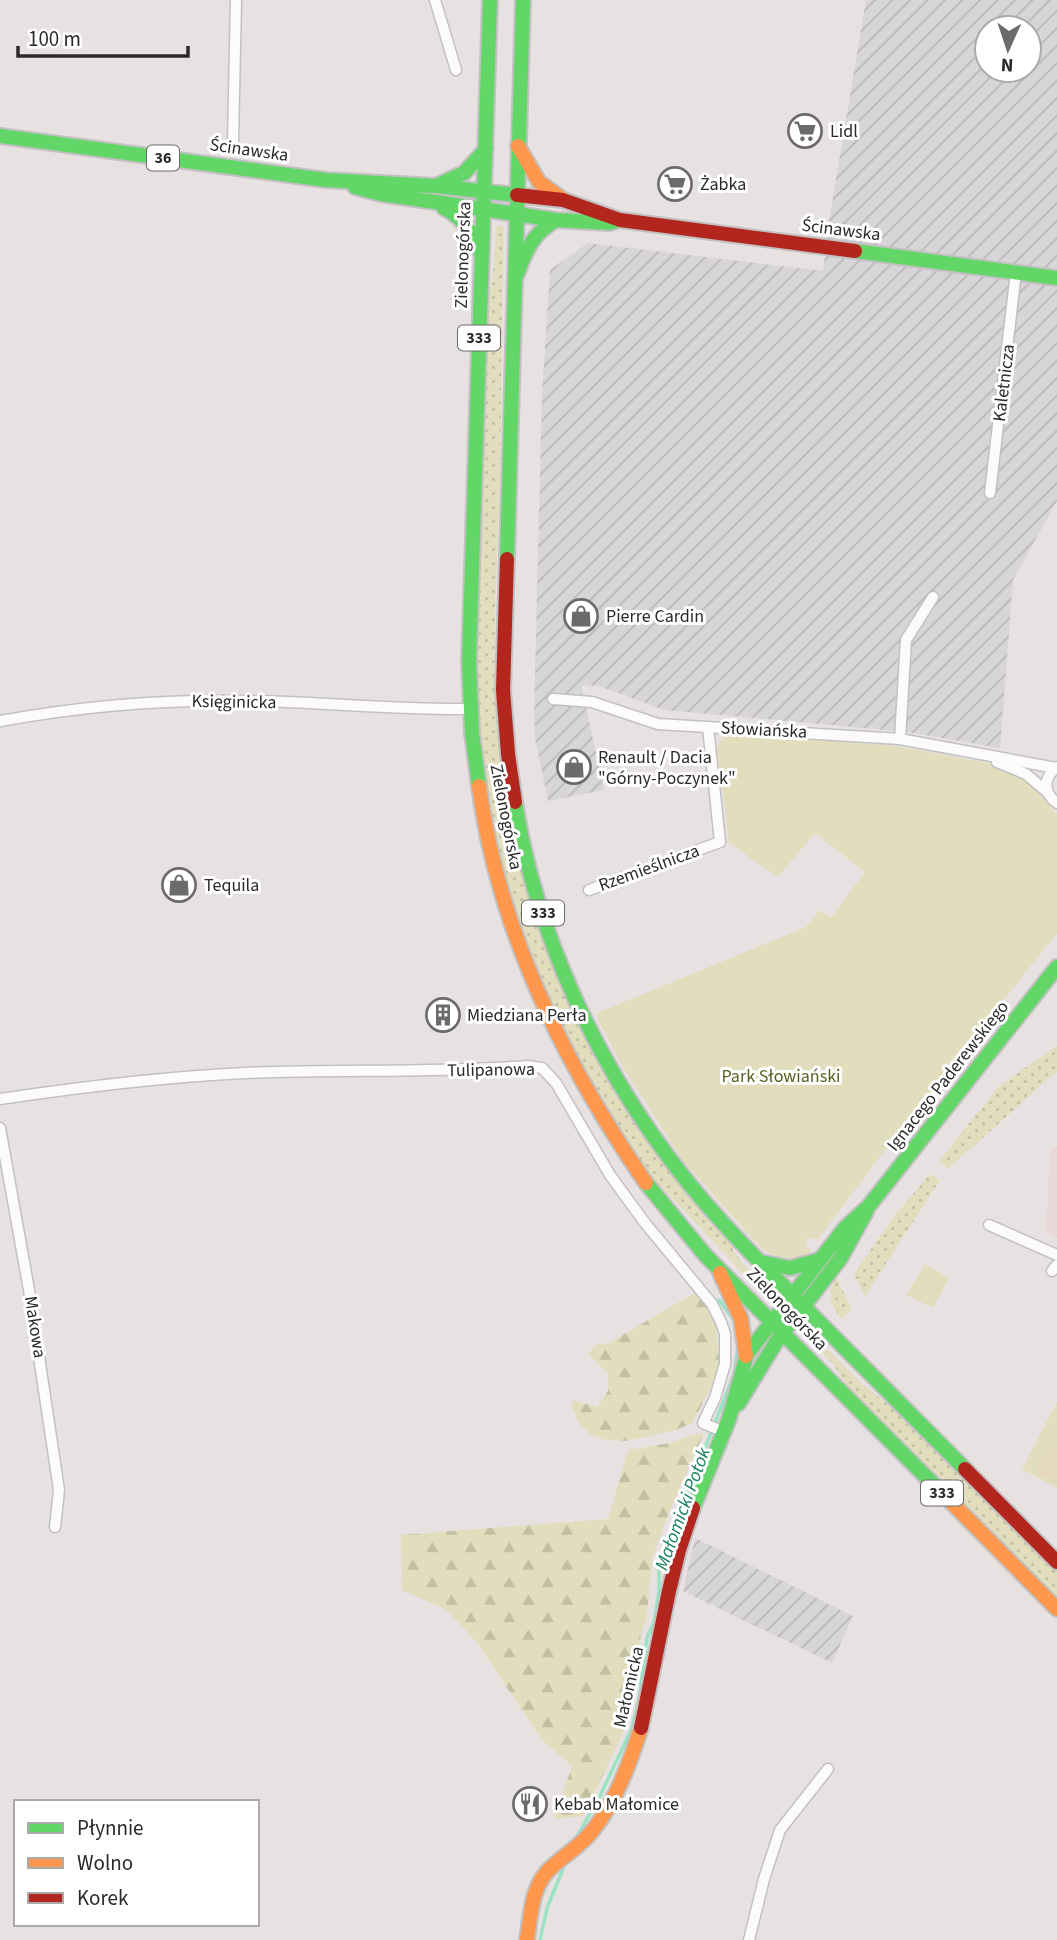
<svg xmlns="http://www.w3.org/2000/svg" width="1057" height="1940" viewBox="0 0 1057 1940" font-family="'Source Sans 3',sans-serif">
  <style>
    .industrial { fill: url(#industrial-furrows); fill-rule: evenodd }
    .education { fill: #ead7d7 }
    .grass { fill: url(#grass-dots) }
    .forest { fill: url(#forest-firs) }
    .park { fill: #e2debd }
    .pitch { fill: #e5d8bb }
    .lines { fill: none; stroke-linecap: round; stroke-linejoin: round }
    .stream { stroke: #9be3c5; stroke-width: 3.5 }
    .street-casing { stroke: #c2c1c2; stroke-width: 13 }
    .fast-casing { stroke: #c2c1c2; stroke-width: 18 }
    .slow-casing { stroke: #c2c1c2; stroke-width: 18 }
    .jam-casing { stroke: #c2c1c2; stroke-width: 18 }
    .street { stroke: #fcfafb; stroke-width: 10 }
    .fast { stroke: #63d668; stroke-width: 14 }
    .slow { stroke: #ff974d; stroke-width: 14 }
    .jam { stroke: #b3261e; stroke-width: 14 }
    .labels { text-anchor: middle; dominant-baseline: central; stroke-width: 6; stroke-linejoin: round; paint-order: stroke }
    .shield { fill: #fff; stroke: #6a6a6a; stroke-width: 2 }
    .shield-label { font-size: 16px; font-weight: bold; fill: #2a2a2a }
    .poi-label { font-size: 18px; fill: #2a2a2a; stroke: #fff; text-anchor: start }
    .street-label { font-size: 18px; fill: #2a2a2a; stroke: #fff }
    .park-label { font-size: 18px; fill: #596120; stroke: #fff }
    .water-label { font-size: 19px; font-style: italic; fill: #18825f; stroke: #fff }
  </style>
  <defs>
    <pattern id="industrial-furrows" width="10" height="10" patternUnits="userSpaceOnUse" patternTransform="scale(1.75)"><rect width="10" height="10" fill="#d7d5d8"/><path d="M-1 1l2-2M0 10L10 0M9 11l2-2" fill="none" stroke="#b9b7ba"/></pattern>
    <pattern id="grass-dots" width="8" height="8" patternUnits="userSpaceOnUse" patternTransform="scale(1.75)"><rect width="8" height="8" fill="#e2debd"/><path d="M2 2h.1M6 6h.1" fill="none" stroke="#c2bfa3" stroke-width="1.8" stroke-linecap="round"/></pattern>
    <pattern id="forest-firs" width="22" height="20" patternUnits="userSpaceOnUse" patternTransform="scale(1.75)"><rect width="22" height="20" fill="#e2debd"/><path d="M5 1l3.5 6h-7zM16 11l3.5 6h-7z" fill="#c2bfa3"/></pattern>
  </defs>
  <rect width="100%" height="100%" fill="#e8e1e2"/>
  <path class="industrial" d="M866 0H1057V501L1013 580 1000 748 908 732 664 710 599 686 581 685 604 790 548 801 535 738 534 714 542 393 550 270 588 243 823 271 829 221ZM987 28H1029V70H987Z
    M695 1538 853 1616 832 1663 683 1591Z"/>
  <path class="education" d="M1057 1145V1238L1046 1233 1050 1152Z"/>
  <path class="grass" d="M500 225 504 229C501 318 502 408 499 498 497 586 489 678 502 766 521 900 572 1029 647 1141 670 1175 698 1203 723 1234 731 1243 735 1254 742 1263 751 1273 761 1282 770 1291L769 1296 761 1292 650 1175 605 1112 570 1048 532 963 504 873 483 774 475 683 488 302 494 266 496 227Z
    M1057 1046V1071L948 1169 939 1161 999 1086Z
    M930 1174 940 1180 865 1296 854 1274 892 1219Z
    M837 1273 838 1281 852 1309 841 1319C829 1303 827 1291 837 1273Z
    M827 1349 861 1383 885 1402 978 1490 1057 1568V1598L848 1388 834 1365 823 1353Z"/>
  <path class="forest" d="M696 1292 715 1319 719 1357 718 1375 692 1423 676 1430 626 1441 606 1440 591 1435 579 1423 571 1406 573 1400 597 1407 608 1391V1373L588 1354 596 1345 609 1343Z
    M704 1433 668 1515 652 1559 647 1616 641 1634 633 1699 626 1727 583 1816 554 1819 572 1766 541 1739 478 1644 447 1610 402 1590 401 1535 608 1519 628 1450 670 1443 695 1434Z"/>
  <path class="park" d="M723 736 805 739 896 746 988 763 1005 768 1032 784 1057 815V933L894 1138 818 1239 806 1238V1245L811 1251C795 1267 776 1260 760 1247L683 1161 621 1064 595 1014 806 927 820 910 831 918 865 872 815 833 778 877 729 843 717 747Z
    M925 1264 949 1278 933 1308 906 1295Z
    M1057 1402V1488L1022 1469Z"/>
  <path class="pitch" d="M1049 1446 1057 1450V1483L1035 1471Z"/>
  <g class="lines">
    <path class="stream" d="M719 1300 733 1319 736 1329
      M576 1838 599 1798 632 1728 639 1699 647 1638 654 1622 659 1592V1563L734 1375 738 1347
      M540 1940 547 1908 563 1869"/>
    <g class="street-casing">
      <path id="street" d="M435 0 456 70
        M233 142 236 0
        M990 493 1016 272
        M553 699 592 702 658 724 900 739 1056 768
        M0 721C82 706 166 699 250 701 323 702 396 710 469 709
        M900 739 906 640 933 597
        M997 762 1026 774 1046 791
        M1057 767C1043 777 1043 793 1057 803
        M589 890 720 842 708 727
        M0 1099C81 1087 163 1077 245 1073 339 1069 433 1073 528 1066L542 1068 556 1083 610 1175 645 1223 712 1304 721 1322 725 1334V1364L715 1398 703 1423 724 1432
        M0 1128 29 1290 59 1490 55 1527
        M989 1225 1057 1255
        M1052 1271 1057 1265
        M749 1940 764 1879 780 1830 828 1769"/>
    </g>
    <g class="fast-casing">
      <path id="fast" d="M0 136 326 180 435 186 517 195
        M438 185 464 173 486 149
        M355 187 381 194 516 214
        M444 208C462 217 472 231 479 250
        M516 214 556 220 609 223 616 221
        M855 251 1057 278
        M517 274C526 250 533 233 556 220
        M507 559 523 0
        M479 786 472 733 469 662 490 0
        M515 802C536 935 597 1065 679 1171 720 1224 769 1271 816 1319 866 1369 916 1419 965 1469
        M646 1183 706 1256 952 1503
        M760 1262 790 1268 819 1260
        M738 1404 778 1339 840 1259 866 1212
        M693 1508 729 1419 747 1354 845 1228 868 1207 1057 967"/>
    </g>
    <g class="slow-casing">
      <path id="slow" d="M518 146 539 182 562 199
        M479 786C498 931 564 1064 646 1183
        M720 1273 741 1319 746 1356
        M952 1503 1057 1609
        M527 1940C531 1914 531 1884 553 1866 567 1853 582 1845 593 1830 616 1801 630 1762 641 1728"/>
    </g>
    <g class="jam-casing">
      <path id="jam" d="M517 195 563 200 620 220 855 251
        M507 559 503 690 508 754 515 802
        M965 1469 1057 1562
        M641 1728 669 1591 679 1550 693 1508"/>
    </g>
    <use href="#street" class="street"/>
    <use href="#fast" class="fast"/>
    <use href="#slow" class="slow"/>
    <use href="#jam" class="jam"/>
  </g>
  <defs>
    <g id="supermarket-ring" transform="scale(1.75)"><circle r="9.5" fill="#fff" stroke="#6c6a6a" stroke-width="1.5"/><path d="M-6-5.5h2.5l.6 2H6L4.5 2H-2.5L-4.4-4H-6ZM-1.5 3.2a1.3 1.3 0 1 0 .1 0ZM3 3.2a1.3 1.3 0 1 0 .1 0Z" fill="#6c6a6a"/></g>
    <g id="shop-ring" transform="scale(1.75)"><circle r="9.5" fill="#fff" stroke="#6c6a6a" stroke-width="1.5"/><path d="M-5-2.5h2.3a2.7 3.5 0 0 1 5.4 0H5L5.5 6h-11ZM-1.5-2.5h3a1.5 2.3 0 0 0-3 0Z" fill="#6c6a6a"/></g>
    <g id="building-ring" transform="scale(1.75)"><circle r="9.5" fill="#fff" stroke="#6c6a6a" stroke-width="1.5"/><path d="M-4-6H4V6H1V3H-1V6H-4ZM-2.5-4.3h1.7v1.8h-1.7ZM.8-4.3h1.7v1.8H.8ZM-2.5-1h1.7V.8h-1.7ZM.8-1h1.7V.8H.8Z" fill="#6c6a6a"/></g>
    <g id="restaurant-ring" transform="scale(1.75)"><circle r="9.5" fill="#fff" stroke="#6c6a6a" stroke-width="1.5"/><path d="M-5-6h1v4h1v-4h1v4h1v-4h1v5L-1.5 .5V6h-2V.5L-5-1ZM5-6V6H3V1.5H1.5Q1.5-4 5-6Z" fill="#6c6a6a"/></g>
  </defs>
  <g fill-rule="evenodd">
    <use href="#supermarket-ring" x="805" y="131"/>
    <use href="#supermarket-ring" x="675" y="184"/>
    <use href="#shop-ring" x="581" y="616"/>
    <use href="#shop-ring" x="574" y="767"/>
    <use href="#shop-ring" x="179" y="885"/>
    <use href="#building-ring" x="443" y="1015"/>
    <use href="#restaurant-ring" x="530" y="1804"/>
  </g>
  <g class="labels">
    <g class="shield">
      <rect x="147" y="145.5" width="32" height="25" rx="5"/>
      <rect x="458" y="325.5" width="42" height="25" rx="5"/>
      <rect x="522" y="900.5" width="42" height="25" rx="5"/>
      <rect x="921" y="1480.5" width="42" height="25" rx="5"/>
    </g>
    <g class="shield-label">
      <text x="163" y="158">36</text>
      <text x="479" y="338">333</text>
      <text x="543" y="913">333</text>
      <text x="942" y="1493">333</text>
    </g>
    <g class="poi-label">
      <text x="830" y="131">Lidl</text>
      <text x="700" y="184">Żabka</text>
      <text x="606" y="616">Pierre Cardin</text>
      <text x="598" y="757">Renault / Dacia<tspan x="598" dy="21">"Górny-Poczynek"</tspan></text>
      <text x="204" y="885">Tequila</text>
      <text x="467" y="1015">Miedziana Perła</text>
      <text x="554" y="1804">Kebab Małomice</text>
    </g>
    <g class="street-label">
      <text transform="translate(249 150) rotate(8)">Ścinawska</text>
      <text transform="translate(841 230) rotate(7)">Ścinawska</text>
      <text transform="translate(463 255) rotate(-88)">Zielonogórska</text>
      <text transform="translate(1004 383) rotate(-83)">Kaletnicza</text>
      <text transform="translate(234 702) rotate(1)">Księginicka</text>
      <text transform="translate(764 730) rotate(3)">Słowiańska</text>
      <text transform="translate(506 817) rotate(79)">Zielonogórska</text>
      <text transform="translate(649 868) rotate(-20)">Rzemieślnicza</text>
      <text transform="translate(491 1070) rotate(-1)">Tulipanowa</text>
      <text transform="translate(948 1076) rotate(-52)">Ignacego Paderewskiego</text>
      <text transform="translate(787 1309) rotate(46)">Zielonogórska</text>
      <text transform="translate(35 1327) rotate(81)">Makowa</text>
      <text transform="translate(629 1687) rotate(-77)">Małomicka</text>
    </g>
    <g class="park-label">
      <text x="781" y="1076">Park Słowiański</text>
    </g>
    <g class="water-label">
      <text transform="translate(683 1509) rotate(-70)">Małomicki Potok</text>
    </g>
  </g>
  <rect x="14" y="1800" width="245" height="126" fill="#ffffff" stroke="#aaaaaa" stroke-width="2"/>
  <rect x="28" y="1823" width="35" height="10" fill="#63d668" stroke="#aaaaaa" stroke-width="2"/>
  <text x="77" y="1835" font-size="21" fill="#2a2a2a">Płynnie</text>
  <rect x="28" y="1858" width="35" height="10" fill="#ff974d" stroke="#aaaaaa" stroke-width="2"/>
  <text x="77" y="1870" font-size="21" fill="#2a2a2a">Wolno</text>
  <rect x="28" y="1893" width="35" height="10" fill="#b3261e" stroke="#aaaaaa" stroke-width="2"/>
  <text x="77" y="1905" font-size="21" fill="#2a2a2a">Korek</text>
  <g transform="translate(1008 49) rotate(183)"><circle r="33" fill="#ffffff" stroke="#aaaaaa" stroke-width="2"/>
  <path d="M0-5L12 26L0 18L-12 26Z" fill="#6c6a6a"/>
  <text y="-10" font-size="19" font-weight="bold" text-anchor="middle" fill="#2a2a2a">N</text>
  </g>
  <path d="M18 46v10h170v-10" fill="none" stroke="#2a2a2a" stroke-width="3.5"/>
  <text x="28" y="46" font-size="21" fill="#2a2a2a" stroke="#ffffff" stroke-width="5" paint-order="stroke">100 m</text>
</svg>
